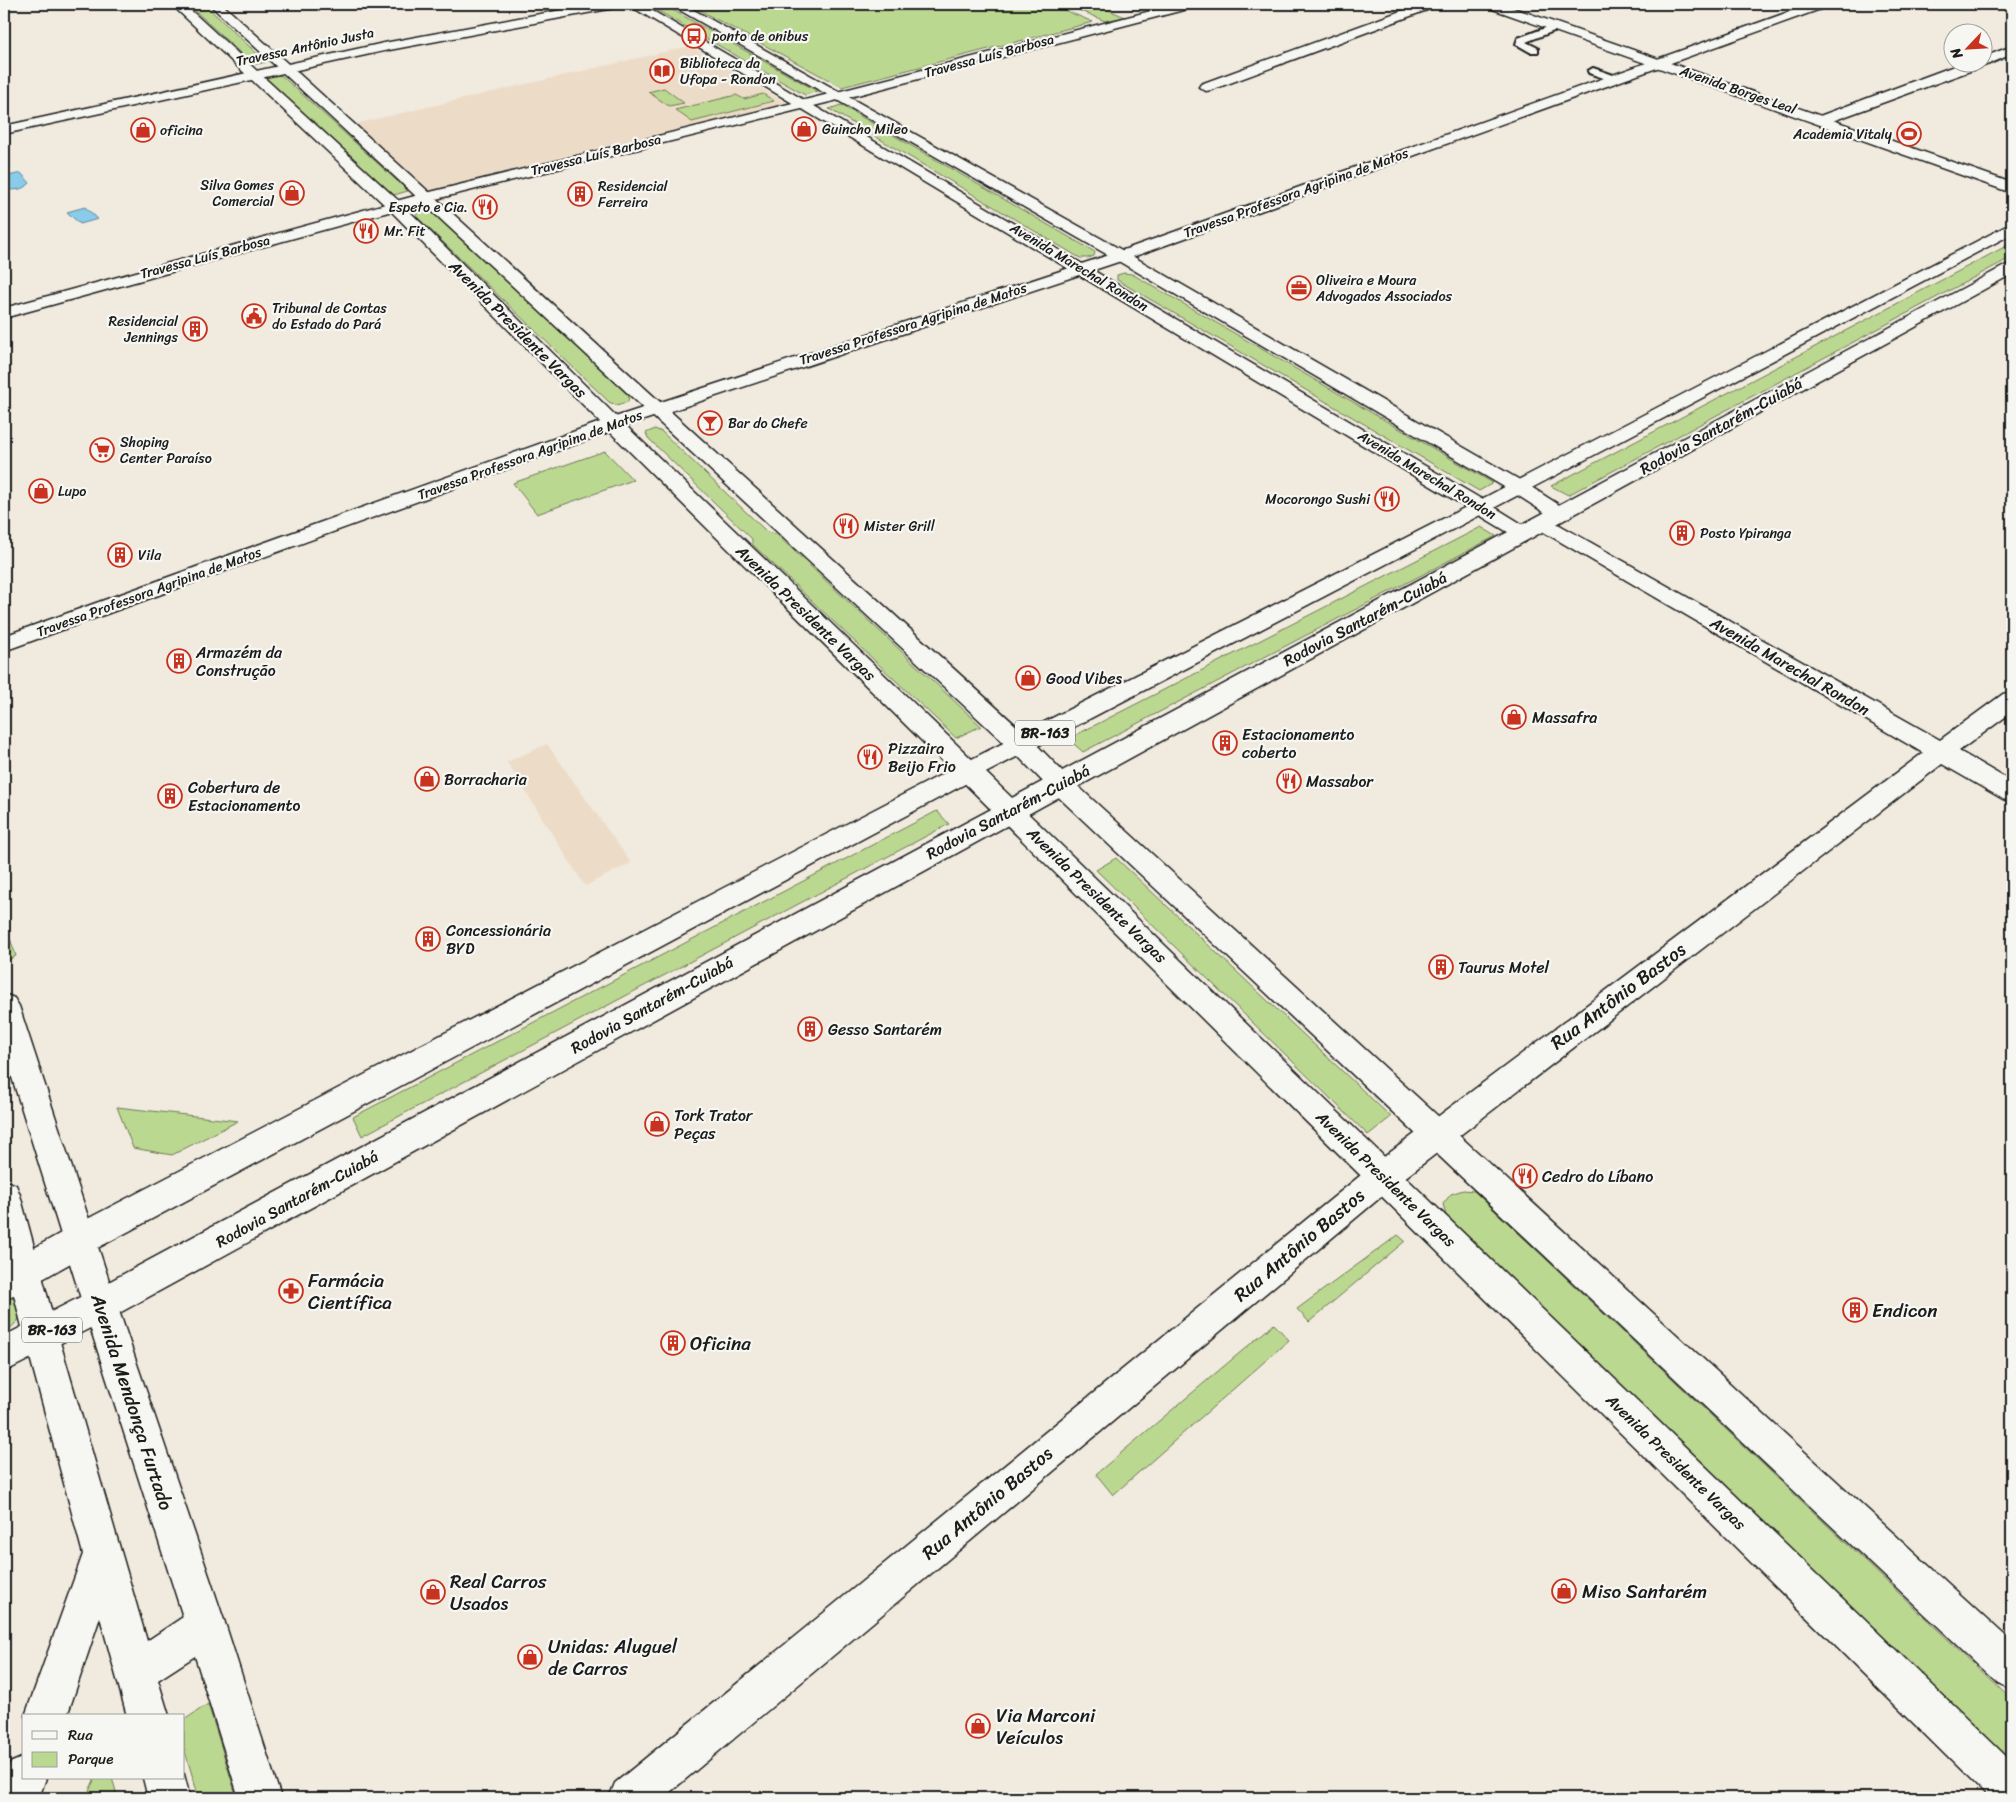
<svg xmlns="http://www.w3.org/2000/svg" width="2016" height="1802" viewBox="0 0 2016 1802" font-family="Sriracha,sans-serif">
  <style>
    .built { fill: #ecdcc7 }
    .green { fill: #bbd890; stroke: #6c7a56 }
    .water { fill: #89cbea; stroke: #5d8598 }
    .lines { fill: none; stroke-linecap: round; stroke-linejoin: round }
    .service-casing { stroke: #1c1c1c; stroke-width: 4 }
    .minor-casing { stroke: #1c1c1c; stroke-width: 3 }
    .tertiary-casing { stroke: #1c1c1c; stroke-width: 3 }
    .secondary-casing { stroke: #1c1c1c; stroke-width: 3 }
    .primary-casing { stroke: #1c1c1c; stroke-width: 3 }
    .trunk-casing { stroke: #1c1c1c; stroke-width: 3 }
    .service { fill: #f6f6f2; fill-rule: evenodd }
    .minor { fill: #f6f6f2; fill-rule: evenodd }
    .tertiary { fill: #f6f6f2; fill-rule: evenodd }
    .secondary { fill: #f6f6f2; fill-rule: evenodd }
    .primary { fill: #f6f6f2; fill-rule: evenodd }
    .trunk { fill: #f6f6f2; fill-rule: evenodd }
    .labels { text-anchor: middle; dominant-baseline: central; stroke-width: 4.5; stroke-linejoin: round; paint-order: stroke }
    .far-poi-label { font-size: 14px; fill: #1c1c1c; stroke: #f6f6f2; text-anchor: start }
    .far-street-label { font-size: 14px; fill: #1c1c1c; stroke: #f6f6f2 }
    .shield { fill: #f6f6f2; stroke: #5d5d5c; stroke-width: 1 }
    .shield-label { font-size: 15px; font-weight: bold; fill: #1c1c1c }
    .street-label { font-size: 16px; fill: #1c1c1c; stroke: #f6f6f2 }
    .poi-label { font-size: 16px; fill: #1c1c1c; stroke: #f6f6f2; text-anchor: start }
    .near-street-label { font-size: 19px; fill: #1c1c1c; stroke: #f6f6f2 }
    .near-poi-label { font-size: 19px; fill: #1c1c1c; stroke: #f6f6f2; text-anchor: start }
  </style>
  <rect width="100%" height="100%" fill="#f1eade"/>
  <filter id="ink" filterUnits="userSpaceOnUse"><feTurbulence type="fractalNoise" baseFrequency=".02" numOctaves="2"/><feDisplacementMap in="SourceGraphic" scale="10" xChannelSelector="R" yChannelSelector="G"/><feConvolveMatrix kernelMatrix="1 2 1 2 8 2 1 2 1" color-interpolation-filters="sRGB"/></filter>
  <g filter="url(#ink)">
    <path class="built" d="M690 46 786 103 430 190 355 124Z
      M547 744 631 863 585 886 507 762Z"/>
    <path class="green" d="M188 4H204L266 62 257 64 251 63Z
      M646 4H662L817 91 805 95Z
      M688 4H1050L1093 22 842 87Z
      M1064 4H1095L1125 17 1105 21Z
      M276 75 282 76 408 191 394 195 267 80V77Z
      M664 88 684 103 669 106 648 92Z
      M763 94 774 101 692 122 675 110 736 95 744 99Z
      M841 105 1095 252 1094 256 1088 258H1080L829 109Z
      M426 210 433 211 629 396 628 402 616 405 609 402 416 216 418 212Z
      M2012 243V257L1568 495 1551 486Z
      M1124 273 1132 274 1493 483 1479 491 1117 280V275Z
      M655 429 662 432 767 532 776 534 981 726 956 738 752 544V539L648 438 646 433Z
      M605 451 633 480 537 514 513 483Z
      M1481 527 1496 536 1083 752 1068 739Z
      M937 811 949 824 362 1136 353 1117Z
      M1116 858 1391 1117 1368 1135 1096 870Z
      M4 921 16 956 4 962Z
      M117 1107 238 1121 172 1155 133 1148Z
      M1463 1190 1474 1191 2012 1700V1762L2005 1760 1447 1220 1443 1204 1451 1194Z
      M1398 1235 1405 1241 1309 1322 1297 1309Z
      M16 1298 20 1308 18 1321 4 1334V1299Z
      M1274 1324 1289 1340 1113 1495 1096 1474Z
      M208 1704 237 1798H199L184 1748V1720Z
      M95 1778H112L118 1798H86Z"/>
    <path class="water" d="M21 173 30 183C24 190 13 191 5 189L4 177Z
      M85 207 98 219 80 224 67 212Z"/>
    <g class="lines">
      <g class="service-casing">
        <path id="service" d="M1556 24 1561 27 1559 29 1526 42 1538 48V52H1530L1516 44 1518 38Z
          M1593 68 1619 77 1620 79 1615 82 1589 73 1588 71Z"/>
      </g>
      <g class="minor-casing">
        <path id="minor" d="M594 4H620L614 8 384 51 4 134V126L384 43Z
          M1178 4H1197L1195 7 842 99 432 200 4 318V308L422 194 833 93Z
          M1420 4H1437L1435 7 1211 90 1206 91 1199 87 1201 84Z
          M1485 4H1498L1492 8Z
          M1811 4H1828L1826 7 1127 259 620 428 4 651V636L606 420 1115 253Z
          M2012 46V54L1989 64 1827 123H1817L1815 120 1817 117 1965 62H1984V57Z
          M1542 517 1549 519 1940 740 2003 694 2012 692V712L1959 751 2012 782V802L2003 799 1942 764 1394 1186 663 1798H609L615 1783 1372 1166 1923 753 1535 527 1531 523 1535 519Z"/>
      </g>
      <g class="tertiary-casing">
        <path id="tertiary" d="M171 4H184L400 202 620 420 2012 1762V1798H1989L606 428 388 208Z
          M209 4H222L1031 739 1069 778 2012 1642V1689L1998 1683 1051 790 1013 751Z
          M627 4H641L1488 503 1530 529 1534 533 1530 537 1523 539 1516 537Z
          M669 4H683L1127 253 1525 483 1567 510 1570 514 1567 518 1560 520 1553 518 1511 491 1115 259Z
          M100 1288 112 1293 117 1305 226 1626 281 1798H239L195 1656 158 1680 169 1716H127L100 1617 67 1716H25L83 1554 24 1335 29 1323 41 1318 53 1323 58 1335 147 1641 183 1617 83 1305 88 1293Z
          M24 1757V1778H46L39 1798H4V1778L10 1763Z
          M184 1774 190 1798H148L143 1778H184Z"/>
      </g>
      <g class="secondary-casing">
        <path id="secondary" d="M1485 4H1502L2012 183V193L1487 7Z"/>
      </g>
      <g class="primary-casing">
        <path id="primary" d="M4 994 14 998 19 1006 117 1305 112 1317 100 1322 88 1317 83 1305 4 1052Z
          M4 1180 16 1185 20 1195 58 1335 53 1347 41 1352 29 1347 24 1335 4 1255Z"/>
      </g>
      <g class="trunk-casing">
        <path id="trunk" d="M2012 223V234L1488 511 978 777 92 1251 16 1294 4 1299V1265L68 1229 960 765 1474 503Z
          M2012 262V274L112 1317 4 1372V1336L88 1293Z"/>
      </g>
      <use href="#service" class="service"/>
      <use href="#minor" class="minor"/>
      <use href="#tertiary" class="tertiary"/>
      <use href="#secondary" class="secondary"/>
      <use href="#primary" class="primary"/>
      <use href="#trunk" class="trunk"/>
    </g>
  </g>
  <defs>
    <g id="bus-ring" transform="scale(1.25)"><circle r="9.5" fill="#f6f6f2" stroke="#c8321e" stroke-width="1.5"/><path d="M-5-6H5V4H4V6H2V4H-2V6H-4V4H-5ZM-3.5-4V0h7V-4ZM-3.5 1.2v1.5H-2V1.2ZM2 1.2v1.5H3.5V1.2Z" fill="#c8321e"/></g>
    <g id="library-ring" transform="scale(1.25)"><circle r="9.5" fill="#f6f6f2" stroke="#c8321e" stroke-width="1.5"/><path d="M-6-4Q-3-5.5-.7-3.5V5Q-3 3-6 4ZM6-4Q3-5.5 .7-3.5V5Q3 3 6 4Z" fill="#c8321e"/></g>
    <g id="shop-ring" transform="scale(1.25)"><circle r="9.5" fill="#f6f6f2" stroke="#c8321e" stroke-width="1.5"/><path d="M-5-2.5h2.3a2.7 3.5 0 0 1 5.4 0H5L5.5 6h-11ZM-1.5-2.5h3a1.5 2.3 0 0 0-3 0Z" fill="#c8321e"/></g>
    <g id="stadium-ring" transform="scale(1.25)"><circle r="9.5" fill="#f6f6f2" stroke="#c8321e" stroke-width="1.5"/><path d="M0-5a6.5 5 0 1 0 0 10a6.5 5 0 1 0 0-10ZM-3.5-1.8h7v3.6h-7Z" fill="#c8321e"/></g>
    <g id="building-ring" transform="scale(1.25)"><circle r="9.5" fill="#f6f6f2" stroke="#c8321e" stroke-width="1.5"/><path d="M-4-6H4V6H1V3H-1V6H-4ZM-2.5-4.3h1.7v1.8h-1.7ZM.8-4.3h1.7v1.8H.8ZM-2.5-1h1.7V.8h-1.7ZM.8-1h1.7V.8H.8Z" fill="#c8321e"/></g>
    <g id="restaurant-ring" transform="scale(1.25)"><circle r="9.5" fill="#f6f6f2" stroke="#c8321e" stroke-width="1.5"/><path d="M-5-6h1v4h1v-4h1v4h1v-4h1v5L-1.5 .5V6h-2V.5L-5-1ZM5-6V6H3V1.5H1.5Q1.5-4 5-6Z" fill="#c8321e"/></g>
    <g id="office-ring" transform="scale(1.25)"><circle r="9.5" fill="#f6f6f2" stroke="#c8321e" stroke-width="1.5"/><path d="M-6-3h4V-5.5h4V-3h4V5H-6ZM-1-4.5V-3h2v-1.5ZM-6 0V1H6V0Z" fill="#c8321e"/></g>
    <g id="civic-ring" transform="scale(1.25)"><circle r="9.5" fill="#f6f6f2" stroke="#c8321e" stroke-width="1.5"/><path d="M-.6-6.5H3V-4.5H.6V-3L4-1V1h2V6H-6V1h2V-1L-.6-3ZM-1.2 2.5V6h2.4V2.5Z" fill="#c8321e"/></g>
    <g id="bar-ring" transform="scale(1.25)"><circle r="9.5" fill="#f6f6f2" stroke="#c8321e" stroke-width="1.5"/><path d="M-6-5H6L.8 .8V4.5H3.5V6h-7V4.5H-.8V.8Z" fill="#c8321e"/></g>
    <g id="supermarket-ring" transform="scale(1.25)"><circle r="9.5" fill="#f6f6f2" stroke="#c8321e" stroke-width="1.5"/><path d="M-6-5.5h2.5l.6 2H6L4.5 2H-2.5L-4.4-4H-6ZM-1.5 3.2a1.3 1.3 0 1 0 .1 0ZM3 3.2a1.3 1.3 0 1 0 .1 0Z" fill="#c8321e"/></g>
    <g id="pharmacy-ring" transform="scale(1.25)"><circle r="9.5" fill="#f6f6f2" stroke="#c8321e" stroke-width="1.5"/><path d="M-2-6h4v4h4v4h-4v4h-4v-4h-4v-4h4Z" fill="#c8321e"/></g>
  </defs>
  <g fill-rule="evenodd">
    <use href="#bus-ring" x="694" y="36"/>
    <use href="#library-ring" x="662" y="71"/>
    <use href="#shop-ring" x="804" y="129"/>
    <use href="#shop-ring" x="143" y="130"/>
    <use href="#stadium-ring" x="1909" y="134"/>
    <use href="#shop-ring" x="292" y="193"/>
    <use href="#building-ring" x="580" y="194"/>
    <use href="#restaurant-ring" x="485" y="207"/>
    <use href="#restaurant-ring" x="366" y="231"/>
    <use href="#office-ring" x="1299" y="288"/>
    <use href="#civic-ring" x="254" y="316"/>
    <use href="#building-ring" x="195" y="329"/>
    <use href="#bar-ring" x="710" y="423"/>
    <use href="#supermarket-ring" x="102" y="450"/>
    <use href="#shop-ring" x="41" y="491"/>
    <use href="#restaurant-ring" x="1387" y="499"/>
    <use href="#restaurant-ring" x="846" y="526"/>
    <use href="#building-ring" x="1682" y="533"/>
    <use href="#building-ring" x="120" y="555"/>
    <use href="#building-ring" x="179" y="661"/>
    <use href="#shop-ring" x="1028" y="678"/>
    <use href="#shop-ring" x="1514" y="717"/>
    <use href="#building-ring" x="1225" y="743"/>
    <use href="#restaurant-ring" x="870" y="757"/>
    <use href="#shop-ring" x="427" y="779"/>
    <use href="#restaurant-ring" x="1289" y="781"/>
    <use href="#building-ring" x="170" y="796"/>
    <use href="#building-ring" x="428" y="939"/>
    <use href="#building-ring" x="1441" y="967"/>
    <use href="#building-ring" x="810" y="1029"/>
    <use href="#shop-ring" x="657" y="1124"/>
    <use href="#restaurant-ring" x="1525" y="1176"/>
    <use href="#pharmacy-ring" x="291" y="1291"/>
    <use href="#building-ring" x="1855" y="1310"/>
    <use href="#building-ring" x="673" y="1343"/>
    <use href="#shop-ring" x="1564" y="1591"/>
    <use href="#shop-ring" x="433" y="1592"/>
    <use href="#shop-ring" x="530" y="1657"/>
    <use href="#shop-ring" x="978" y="1726"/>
  </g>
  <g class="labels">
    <g class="far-poi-label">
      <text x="712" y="36">ponto de onibus</text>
      <text x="680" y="63">Biblioteca da<tspan x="680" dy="16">Ufopa - Rondon</tspan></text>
      <text x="822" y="129">Guincho Mileo</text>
      <text x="160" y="130">oficina</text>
      <text x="1892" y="134" text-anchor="end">Academia Vitaly</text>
      <text x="274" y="185" text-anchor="end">Silva Gomes<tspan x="274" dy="16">Comercial</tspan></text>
      <text x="598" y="186">Residencial<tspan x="598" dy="16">Ferreira</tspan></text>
      <text x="468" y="207" text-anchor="end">Espeto e Cia.</text>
      <text x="384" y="231">Mr. Fit</text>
      <text x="1316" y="280">Oliveira e Moura<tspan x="1316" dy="16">Advogados Associados</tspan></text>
      <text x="272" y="308">Tribunal de Contas<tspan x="272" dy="16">do Estado do Pará</tspan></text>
      <text x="178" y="321" text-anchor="end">Residencial<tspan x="178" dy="16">Jennings</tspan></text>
      <text x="728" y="423">Bar do Chefe</text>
      <text x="120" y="442">Shoping<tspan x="120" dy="16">Center Paraíso</tspan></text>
      <text x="58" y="491">Lupo</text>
      <text x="1370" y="499" text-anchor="end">Mocorongo Sushi</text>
      <text x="864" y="526">Mister Grill</text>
      <text x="1700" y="533">Posto Ypiranga</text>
      <text x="138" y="555">Vila</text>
    </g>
    <g class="far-street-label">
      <text transform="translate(305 47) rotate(-12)">Travessa Antônio Justa</text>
      <text transform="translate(989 56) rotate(-15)">Travessa Luís Barbosa</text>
      <text transform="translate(1738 90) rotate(19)">Avenida Borges Leal</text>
      <text transform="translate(596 155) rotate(-14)">Travessa Luís Barbosa</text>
      <text transform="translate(1296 193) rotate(-20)">Travessa Professora Agripina de Matos</text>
      <text transform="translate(205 257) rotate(-15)">Travessa Luís Barbosa</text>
      <text transform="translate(1079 267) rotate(31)">Avenida Marechal Rondon</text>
      <text transform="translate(913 324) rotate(-18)">Travessa Professora Agripina de Matos</text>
      <text transform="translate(530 455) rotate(-20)">Travessa Professora Agripina de Matos</text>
      <text transform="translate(1427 475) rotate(31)">Avenida Marechal Rondon</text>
      <text transform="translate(149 592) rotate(-20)">Travessa Professora Agripina de Matos</text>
    </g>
    <g class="shield">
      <rect x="1015" y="720.5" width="60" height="25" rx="4"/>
      <rect x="22" y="1317.5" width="60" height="25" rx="4"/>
    </g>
    <g class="shield-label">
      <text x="1045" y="733">BR-163</text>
      <text x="52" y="1330">BR-163</text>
    </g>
    <g class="street-label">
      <text transform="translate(518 329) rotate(45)">Avenida Presidente Vargas</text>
      <text transform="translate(1721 426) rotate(-29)">Rodovia Santarém-Cuiabá</text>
      <text transform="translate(806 613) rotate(44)">Avenida Presidente Vargas</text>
      <text transform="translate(1365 619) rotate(-28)">Rodovia Santarém-Cuiabá</text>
      <text transform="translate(1790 666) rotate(30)">Avenida Marechal Rondon</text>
      <text transform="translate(1008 812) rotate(-28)">Rodovia Santarém-Cuiabá</text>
      <text transform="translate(1097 895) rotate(44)">Avenida Presidente Vargas</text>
      <text transform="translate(652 1005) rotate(-29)">Rodovia Santarém-Cuiabá</text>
      <text transform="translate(1386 1179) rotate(44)">Avenida Presidente Vargas</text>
      <text transform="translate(297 1199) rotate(-29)">Rodovia Santarém-Cuiabá</text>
      <text transform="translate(1676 1462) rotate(44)">Avenida Presidente Vargas</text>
    </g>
    <g class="poi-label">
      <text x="196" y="652">Armazém da<tspan x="196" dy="18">Construção</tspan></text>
      <text x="1046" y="678">Good Vibes</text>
      <text x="1532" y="717">Massafra</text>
      <text x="1242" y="734">Estacionamento<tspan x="1242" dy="18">coberto</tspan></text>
      <text x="888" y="748">Pizzaira<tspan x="888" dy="18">Beijo Frio</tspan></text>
      <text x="444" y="779">Borracharia</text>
      <text x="1306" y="781">Massabor</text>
      <text x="188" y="787">Cobertura de<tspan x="188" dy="18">Estacionamento</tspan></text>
      <text x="446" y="930">Concessionária<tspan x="446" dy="18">BYD</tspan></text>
      <text x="1458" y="967">Taurus Motel</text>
      <text x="828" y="1029">Gesso Santarém</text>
      <text x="674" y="1115">Tork Trator<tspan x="674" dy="18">Peças</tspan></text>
      <text x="1542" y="1176">Cedro do Líbano</text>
    </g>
    <g class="near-street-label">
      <text transform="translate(1618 996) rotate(-37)">Rua Antônio Bastos</text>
      <text transform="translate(1299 1245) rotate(-40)">Rua Antônio Bastos</text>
      <text transform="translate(132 1402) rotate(72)">Avenida Mendonça Furtado</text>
      <text transform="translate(987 1503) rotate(-40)">Rua Antônio Bastos</text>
    </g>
    <g class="near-poi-label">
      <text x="308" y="1280">Farmácia<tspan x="308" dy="22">Científica</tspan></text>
      <text x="1872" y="1310">Endicon</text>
      <text x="690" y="1343">Oficina</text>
      <text x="450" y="1581">Real Carros<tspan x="450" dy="22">Usados</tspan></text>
      <text x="1582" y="1591">Miso Santarém</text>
      <text x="548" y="1646">Unidas: Aluguel<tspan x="548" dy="22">de Carros</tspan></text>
      <text x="996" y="1715">Via Marconi<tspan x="996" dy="22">Veículos</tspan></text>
    </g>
  </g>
  <rect width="2016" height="1802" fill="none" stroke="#f6f6f2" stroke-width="20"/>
  <rect x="10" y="10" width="1996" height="1782" fill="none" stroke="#1c1c1c" stroke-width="2" filter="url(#ink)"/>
  <rect x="22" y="1714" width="162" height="65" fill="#f6f6f2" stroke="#9f9f9c"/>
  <rect x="32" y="1731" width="25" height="8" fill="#f6f6f2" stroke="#9f9f9c"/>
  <text x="68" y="1740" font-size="15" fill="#1c1c1c">Rua</text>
  <rect x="32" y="1752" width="25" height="15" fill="#bbd890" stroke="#9f9f9c"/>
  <text x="68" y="1764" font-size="15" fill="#1c1c1c">Parque</text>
  <g transform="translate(1968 48) rotate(245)"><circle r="24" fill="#f6f6f2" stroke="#9f9f9c"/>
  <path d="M0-4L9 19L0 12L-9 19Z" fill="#c8321e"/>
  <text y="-8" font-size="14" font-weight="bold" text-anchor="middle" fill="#1c1c1c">N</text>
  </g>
</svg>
